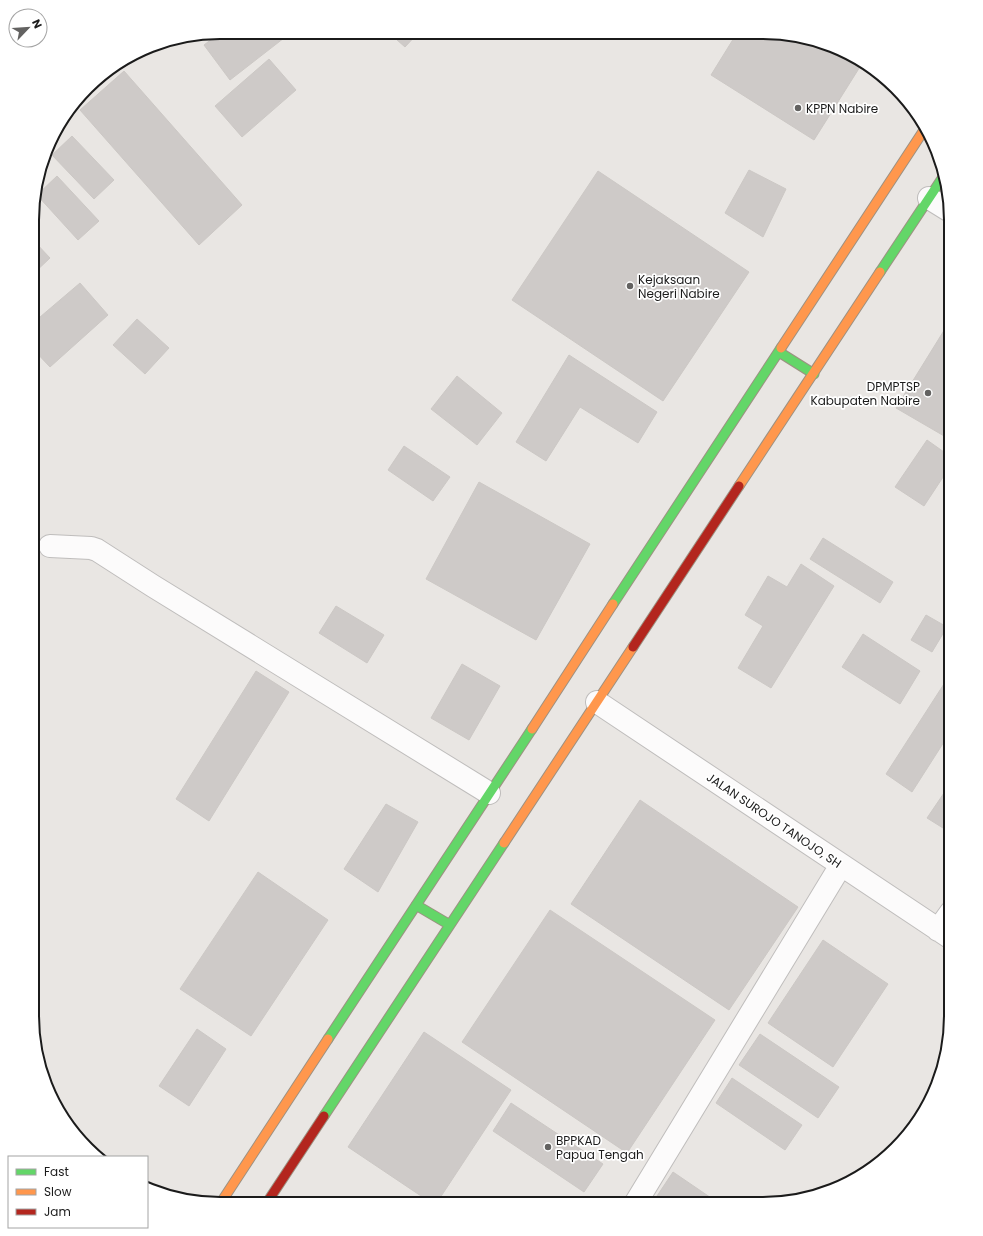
<svg xmlns="http://www.w3.org/2000/svg" width="983" height="1236" viewBox="0 0 983 1236" font-family="Poppins,sans-serif">
  <style>
    .building { fill: #cecac8; stroke: #ccc8c5 }
    .lines { fill: none; stroke-linecap: round; stroke-linejoin: round }
    .street-casing { stroke: #bfbdbc; stroke-width: 24 }
    .fast-casing { stroke: #9d9182; stroke-width: 11 }
    .slow-casing { stroke: #9d9182; stroke-width: 11 }
    .jam-casing { stroke: #9d9182; stroke-width: 11 }
    .street { stroke: #fcfbfb; stroke-width: 22 }
    .fast { stroke: #63d668; stroke-width: 9 }
    .slow { stroke: #ff974d; stroke-width: 9 }
    .jam { stroke: #b3261e; stroke-width: 9 }
    .poi-dot { fill: #636261; stroke: #fff; stroke-width: 1.5 }
    .labels { text-anchor: middle; dominant-baseline: central; stroke-width: 3.5; stroke-linejoin: round; paint-order: stroke }
    .poi-label { font-size: 12px; fill: #1b1b1b; stroke: #fff; text-anchor: start }
    .street-label { font-size: 12px; fill: #1b1b1b; stroke: #fff }
    .rim { fill: none; stroke: #1b1b1b; stroke-width: 2 }
  </style>
  <rect width="100%" height="100%" fill="#e9e6e3"/>
  <path class="building" d="M221 32H280L284 38 230 80 204 45Z
    M388 32 418 33 405 47Z
    M737 33 788 34 863 62 814 140 711 75Z
    M269 59 296 90 242 137 215 106Z
    M124 71 242 205 199 245 80 110Z
    M72 136 114 180 94 199 52 155Z
    M749 170 786 189 763 237 725 213Z
    M598 171 749 272 663 401 512 300Z
    M57 176 99 221 78 240 37 195Z
    M34 241 50 258 33 274Z
    M80 283 108 315 50 367 33 349V323Z
    M137 319 169 348 145 374 113 345Z
    M948 324 951 326V440L896 408Z
    M569 355 657 412 638 443 580 407 546 461 516 442Z
    M457 376 502 413 477 445 431 409Z
    M927 440 951 457V465L924 506 895 487Z
    M404 446 450 477 433 501 388 470Z
    M479 482 590 544 536 640 426 579Z
    M823 538 893 582 880 603 810 559Z
    M801 564 834 586 771 688 738 668 763 626 745 615 768 576 787 587Z
    M336 606 384 635 367 663 319 633Z
    M926 615 947 627 932 652 911 640Z
    M863 634 920 671 900 704 842 667Z
    M462 664 500 686 469 740 431 718Z
    M256 671 289 692 209 821 176 799Z
    M951 673V731L912 792 886 774Z
    M946 790 951 793V833L927 818Z
    M640 800 798 907 729 1010 571 904Z
    M386 804 418 822 378 892 344 869Z
    M258 872 328 920 251 1036 180 989Z
    M550 910 715 1020 627 1153 462 1042Z
    M823 940 888 984 833 1067 768 1023Z
    M197 1029 226 1049 189 1106 159 1086Z
    M424 1032 511 1090 436 1204H433L348 1147Z
    M760 1034 839 1087 818 1118 739 1065Z
    M732 1078 802 1125 785 1150 716 1103Z
    M511 1103 603 1164 584 1192 493 1131Z
    M673 1172 720 1204H655L653 1202Z"/>
  <g class="lines">
    <g class="street-casing">
      <path id="street" d="M929 198 950 211
        M50 546 91 548 97 550 153 586 489 793
        M597 702 951 938
        M938 930 951 912
        M635 1204 841 865"/>
    </g>
    <g class="fast-casing">
      <path id="fast" d="M880 272 945 174
        M779 352 814 374
        M613 604 781 348
        M416 905 450 925
        M328 1039 532 729
        M324 1116 504 843"/>
    </g>
    <g class="slow-casing">
      <path id="slow" d="M781 348 926 127
        M739 486 880 272
        M532 729 613 604
        M504 843 633 647
        M220 1204 328 1039"/>
    </g>
    <g class="jam-casing">
      <path id="jam" d="M633 647 739 486
        M266 1204 324 1116"/>
    </g>
    <use href="#street" class="street"/>
    <use href="#fast" class="fast"/>
    <use href="#slow" class="slow"/>
    <use href="#jam" class="jam"/>
  </g>
  <g class="poi-dot">
    <circle cx="798" cy="108" r="4"/>
    <circle cx="630" cy="286" r="4"/>
    <circle cx="928" cy="393" r="4"/>
    <circle cx="548" cy="1147" r="4"/>
  </g>
  <g class="labels">
    <g class="poi-label">
      <text x="806" y="108">KPPN Nabire</text>
      <text x="638" y="279">Kejaksaan<tspan x="638" dy="14">Negeri Nabire</tspan></text>
      <text x="920" y="386" text-anchor="end">DPMPTSP<tspan x="920" dy="14">Kabupaten Nabire</tspan></text>
      <text x="556" y="1140">BPPKAD<tspan x="556" dy="14">Papua Tengah</tspan></text>
    </g>
    <g class="street-label">
      <text transform="translate(774 820) rotate(34)">JALAN SUROJO TANOJO, SH</text>
    </g>
  </g>
  <path d="M0 0H983V1236H0ZM220 39H763A181 181 0 0 1 944 220V1016A181 181 0 0 1 763 1197H220A181 181 0 0 1 39 1016V220A181 181 0 0 1 220 39Z" fill="#fff" fill-rule="evenodd"/>
  <path class="rim" d="M220 39H763A181 181 0 0 1 944 220V1016A181 181 0 0 1 763 1197H220A181 181 0 0 1 39 1016V220A181 181 0 0 1 220 39Z"/>
  <rect x="8" y="1156" width="140" height="72" fill="#ffffff" stroke="#a4a4a4"/>
  <rect x="16" y="1169" width="20" height="6" fill="#63d668" stroke="#a4a4a4"/>
  <text x="44" y="1176" font-size="12" fill="#1b1b1b">Fast</text>
  <rect x="16" y="1189" width="20" height="6" fill="#ff974d" stroke="#a4a4a4"/>
  <text x="44" y="1196" font-size="12" fill="#1b1b1b">Slow</text>
  <rect x="16" y="1209" width="20" height="6" fill="#b3261e" stroke="#a4a4a4"/>
  <text x="44" y="1216" font-size="12" fill="#1b1b1b">Jam</text>
  <g transform="translate(28 28) rotate(65)"><circle r="19" fill="#ffffff" stroke="#a4a4a4"/>
  <path d="M0-3L7 15L0 10L-7 15Z" fill="#636261"/>
  <text y="-6" font-size="11" font-weight="bold" text-anchor="middle" fill="#1b1b1b">N</text>
  </g>
</svg>
